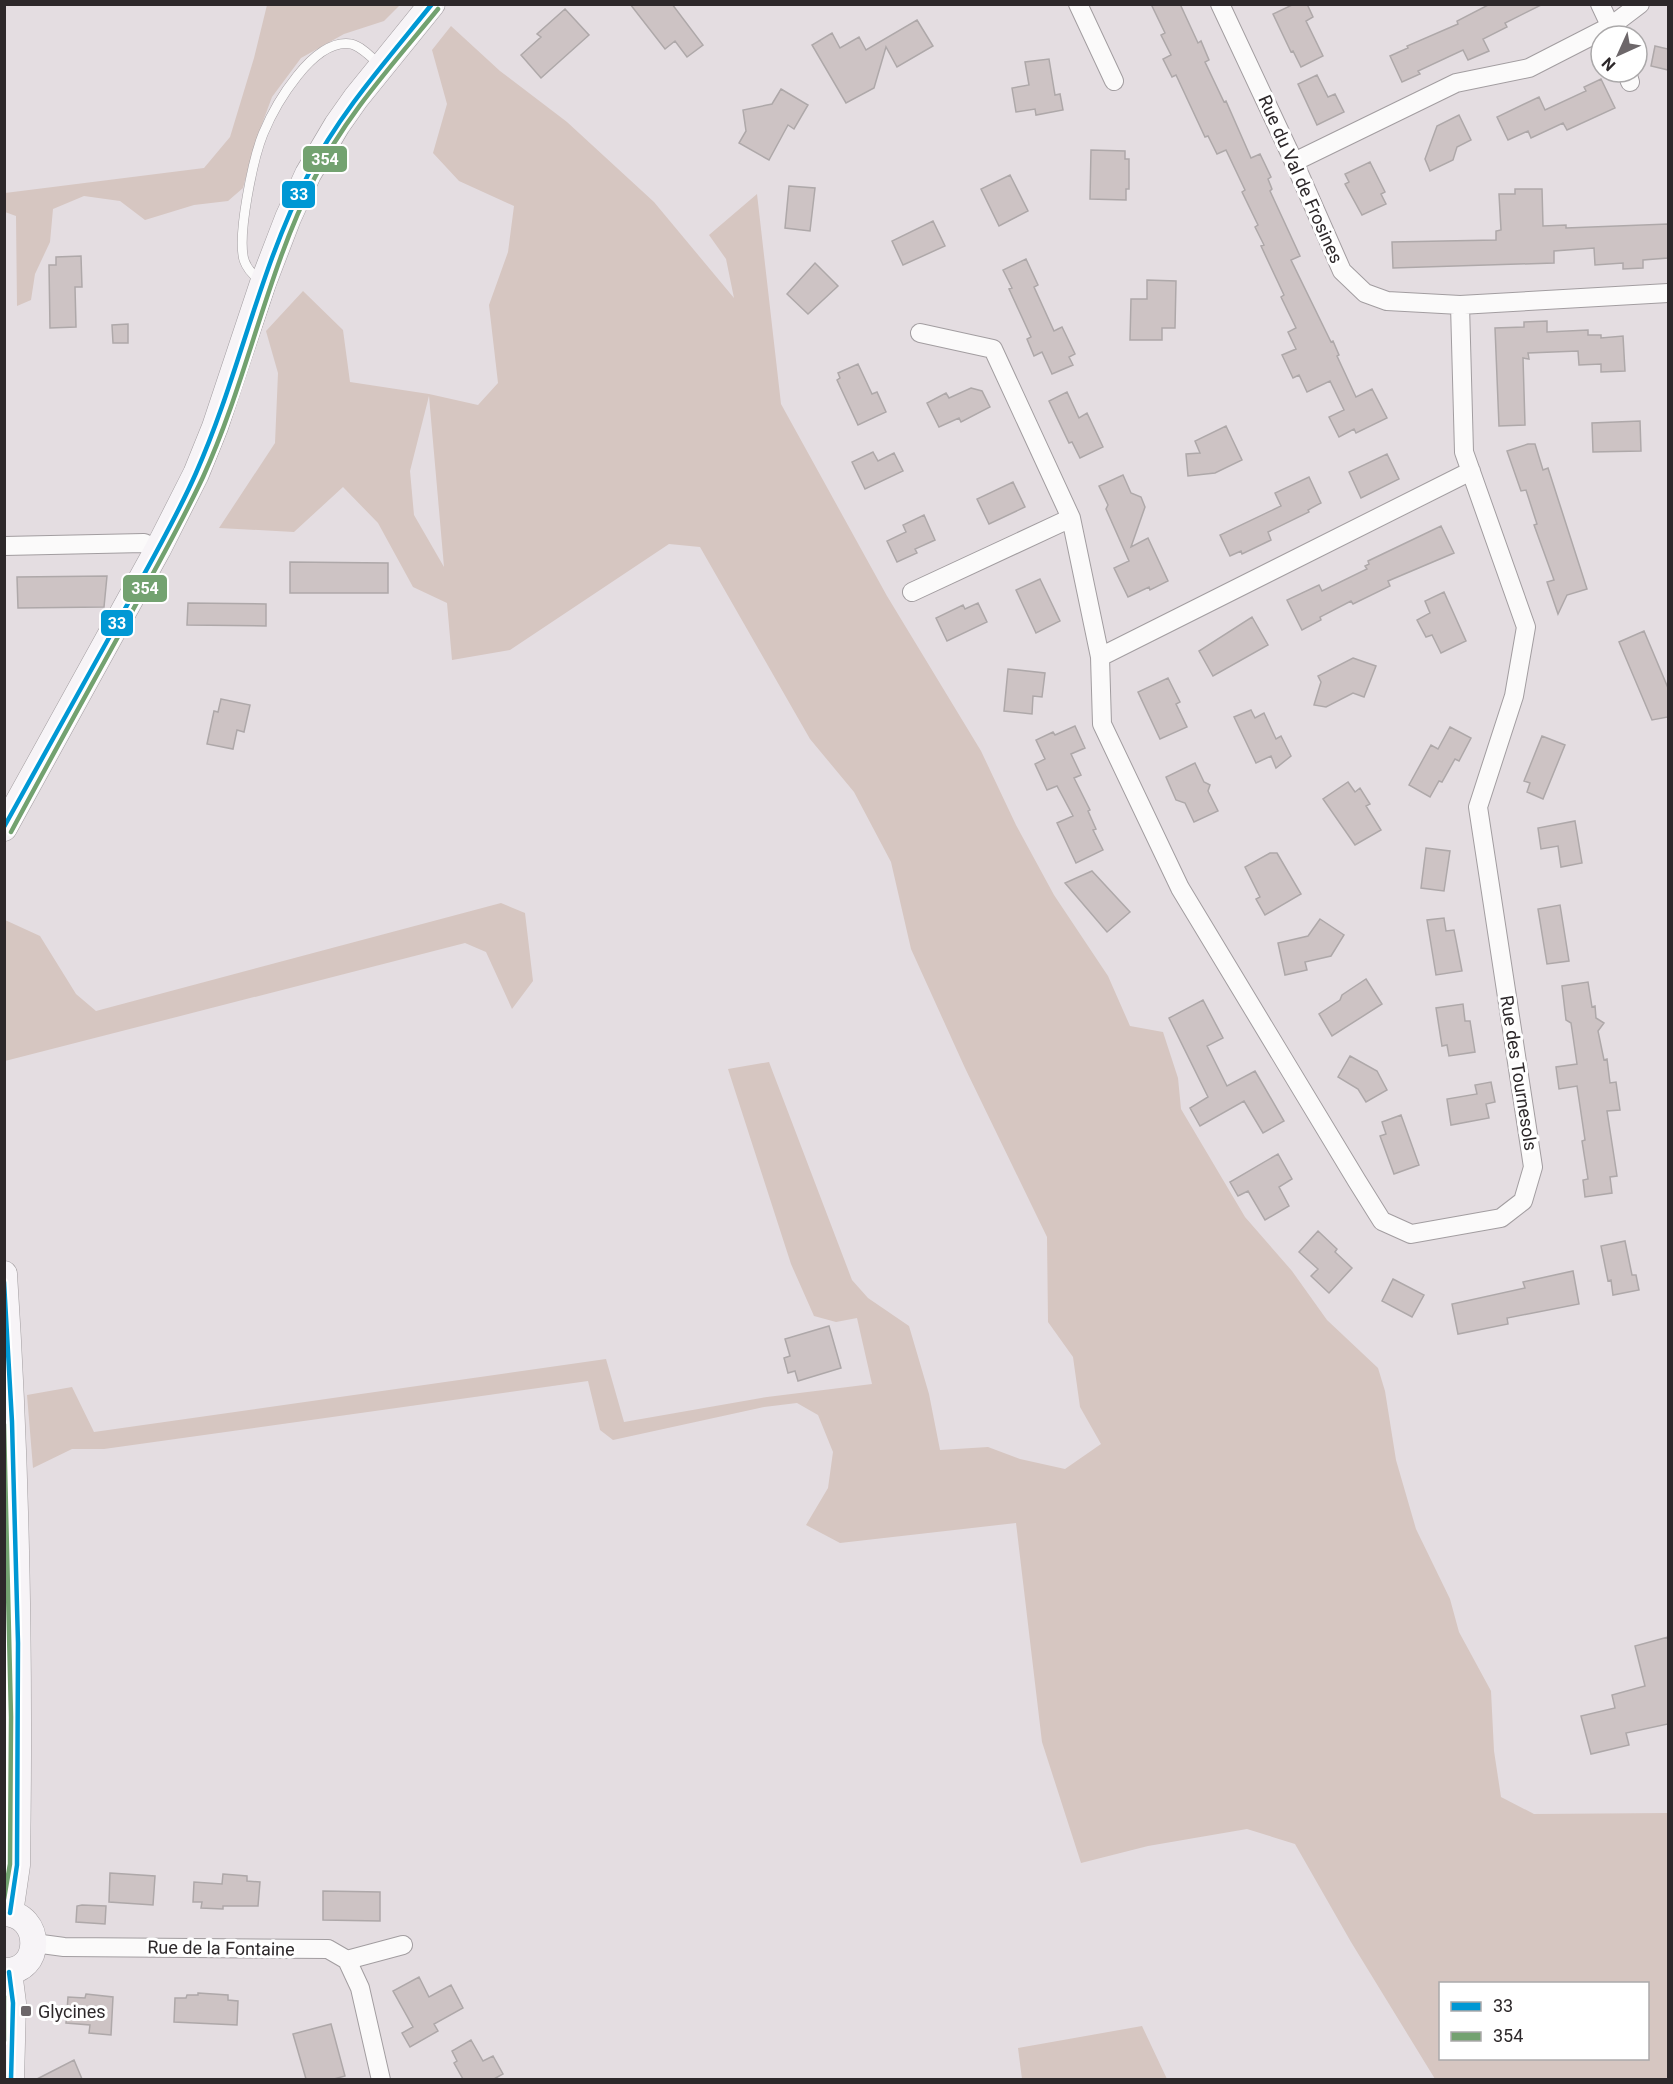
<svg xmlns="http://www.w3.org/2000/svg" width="1673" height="2084" viewBox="0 0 1673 2084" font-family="Roboto,sans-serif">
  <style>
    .green { fill: #d6c6c1; fill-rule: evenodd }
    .building { fill: #cdc3c4; stroke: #aea8a9; stroke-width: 1.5 }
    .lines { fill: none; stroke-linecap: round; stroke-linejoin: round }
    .lane-casing { stroke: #a29da0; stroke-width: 10 }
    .street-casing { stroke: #a29da0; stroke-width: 20 }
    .secondary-casing { stroke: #a29da0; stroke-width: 27 }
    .lane { stroke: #fbfafa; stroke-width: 9 }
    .street { stroke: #fbfafa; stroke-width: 18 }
    .secondary { stroke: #f7f4f7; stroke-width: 26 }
    .bus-1-casing { stroke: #fff; stroke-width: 9 }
    .bus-2-casing { stroke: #fff; stroke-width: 9 }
    .bus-1 { stroke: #0098d4; stroke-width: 4.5 }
    .bus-2 { stroke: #73a270; stroke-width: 4.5 }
    .poi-dot { fill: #6d676a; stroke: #fff; stroke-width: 2 }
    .labels { text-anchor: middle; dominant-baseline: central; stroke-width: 6; stroke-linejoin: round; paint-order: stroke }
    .street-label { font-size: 18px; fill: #2d282a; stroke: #fff }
    .poi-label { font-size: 18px; fill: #2d282a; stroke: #fff; text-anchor: start }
    .line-badge { stroke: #fff; stroke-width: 2 }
    .badge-label { font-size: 16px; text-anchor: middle; font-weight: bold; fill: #fff }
  </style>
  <rect width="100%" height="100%" fill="#e4dde1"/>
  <path class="green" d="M267 5H400L384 21 344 34 301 58 272 97 255 143 243 188 228 201 194 205 145 220 120 201 84 196 53 209 50 242 35 274 31 300 17 306 16 216 5 212V193L204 168 230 137 254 58Z
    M451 26 500 71 567 122 654 202 734 298 726 259 709 235 757 194 781 404 887 596 981 751 1016 825 1054 895 1108 976 1130 1026 1163 1032 1178 1078 1181 1109 1245 1217 1292 1271 1327 1320 1378 1368 1385 1391 1396 1460 1416 1529 1450 1599 1459 1632 1491 1691 1494 1751 1501 1797 1534 1814 1668 1813V2079H1435L1351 1942 1295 1844 1247 1829 1148 1846 1081 1863 1042 1742 1016 1523 840 1543 806 1525 828 1488 833 1452 818 1415 797 1403 764 1407 613 1440 600 1430 588 1381 104 1449H72L33 1468 27 1395 72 1387 94 1432 606 1359 624 1422 767 1397 872 1384 857 1318 836 1322 814 1316 791 1264 728 1069 769 1062 852 1280 868 1298 909 1326 929 1394 940 1450 988 1447 1020 1459 1065 1469 1101 1444 1080 1407 1073 1357 1048 1322 1047 1237 965 1068 911 949 891 862 854 792 810 739 700 547 669 544 510 650 452 660 447 603 413 587 378 523 343 487 294 532 219 528 275 443 278 373 266 331 303 291 343 330 350 382 429 394 478 405 498 383 489 305 508 252 514 206 459 181 433 153 447 104 432 50ZM429 396 444 567 414 515 410 471ZM1440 1984H1648V2058H1440Z
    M501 903 525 913 533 981 512 1009 486 952 465 943 5 1061V920L40 936 76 994 96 1011Z
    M1142 2026 1167 2079H1022L1018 2048Z"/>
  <path class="building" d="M630 4H672L703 45 687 57 675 41 665 49Z
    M1151 4H1180L1198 43 1201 41 1209 60 1205 62 1224 102 1226 101 1251 158 1260 154 1271 177 1268 179 1272 189 1270 191 1300 256 1291 260 1331 342 1333 341 1339 355 1337 356 1356 397 1372 389 1387 418 1356 433 1354 429 1339 437 1329 417 1344 410 1330 381 1307 392 1299 375 1293 378 1282 355 1296 349 1288 332 1296 328 1281 297 1284 295 1261 246 1264 245 1255 227 1258 225 1242 192 1245 190 1226 150 1217 154 1208 136 1205 137 1176 75 1172 77 1163 59 1171 55 1161 35 1165 33Z
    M1294 4H1307L1313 17 1306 21 1323 56 1301 67 1293 51 1291 52 1273 14Z
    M1490 4H1543L1505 23 1507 27 1483 39 1489 51 1468 60 1463 50 1418 71 1420 74 1402 82 1390 56 1408 48 1407 46 1458 24 1457 21Z
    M565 9 589 35 541 78 521 55 541 37 537 34Z
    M917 20 933 46 897 67 886 47 874 88 846 103 812 45 832 33 840 48 859 37 866 50Z
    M1655 46 1668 49V70L1651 66Z
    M1049 59 1055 95 1060 94 1063 110 1036 115 1035 109 1016 112 1012 88 1029 85 1025 62Z
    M1317 75 1328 97 1335 94 1344 112 1317 125 1298 84Z
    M1601 79 1615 108 1567 130 1563 123 1531 138 1528 131 1508 140 1497 117 1539 97 1545 110 1586 91 1584 87Z
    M781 89 808 105 794 129 788 125 769 160 739 143 746 131 743 110 772 104Z
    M1459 115 1471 140 1457 147 1453 160 1430 171 1425 159 1437 126Z
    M1091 150 1125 151V159H1129V189H1126V200L1090 199Z
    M1370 162 1385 192 1381 194 1386 204 1362 215 1345 184 1349 182 1345 174Z
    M1010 175 1028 211 999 226 981 189Z
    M789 186 815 188 810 231 785 228Z
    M1515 189H1542L1543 226 1566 225V228L1668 224V258L1643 260V268L1623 269V263L1595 265 1594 248 1554 251V263L1393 268 1392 242 1496 240V231L1501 230 1499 194H1515Z
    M933 221 945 246 903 265 892 241Z
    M81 256 82 287H75L76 327 50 328 49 265H56V257Z
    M1026 259 1038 285 1034 287 1054 331 1062 327 1075 354 1069 357 1073 365 1052 374 1042 352 1034 356 1027 339 1031 337 1009 289 1012 288 1003 270Z
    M815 263 838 286 808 314 787 294Z
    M1147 280 1176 281 1175 328H1162V340H1130L1131 299H1147Z
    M1547 321V332L1588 330V335H1601V338L1623 336 1625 371 1601 372V364L1579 365 1578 351 1528 353 1529 359 1523 358 1525 425 1499 426 1495 328 1524 327V322Z
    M128 324V343H113L112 325Z
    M858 364 872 394 877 392 886 412 858 425 837 380 840 378 838 373Z
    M971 388 982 391 990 407 961 422 959 418 939 427 927 403 946 393 949 398Z
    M1067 392 1079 418 1087 413 1103 447 1080 458 1072 442 1069 443 1049 401Z
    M1640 421 1641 451 1593 452 1592 423Z
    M1226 426 1242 460 1215 473 1188 476 1186 454 1200 453 1195 441Z
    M1528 444H1535L1543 470 1548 468 1587 589 1567 595 1558 614 1547 582 1554 580 1534 525 1537 524 1526 490 1521 491 1507 451Z
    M873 452 878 461 894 453 903 471 865 489 852 462Z
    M1387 454 1399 479 1361 498 1349 472Z
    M1123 475 1131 493 1141 497 1145 507 1131 547 1148 538 1168 581 1150 590 1149 587 1128 597 1114 568 1129 561 1106 509 1108 505 1099 486Z
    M1309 477 1321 503 1308 510 1309 512 1268 532 1271 540 1242 554 1241 551 1230 556 1220 535 1281 506 1275 493Z
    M1013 482 1025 507 989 524 977 499Z
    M924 515 935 540 915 549 917 553 897 562 887 541 906 532 903 525Z
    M1441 526 1454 553 1388 581 1390 586 1353 604 1351 601 1320 617 1321 620 1302 630 1287 600 1319 585 1322 591 1367 569 1365 566 1369 564 1368 561Z
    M290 562 388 563V593H290Z
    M107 576 104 607 18 608 17 577Z
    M1040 579 1060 621 1036 633 1016 590Z
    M1444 592 1466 641 1441 653 1432 635 1426 637 1417 620 1430 613 1425 601Z
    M188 603 266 604V626L187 625Z
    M978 603 987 622 947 641 936 618 963 605 965 609Z
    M1252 617 1268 645 1213 676 1199 651Z
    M1644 631 1668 688V717L1652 720 1619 642Z
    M1353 658 1376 666 1364 697 1353 693 1326 707 1314 705 1321 682 1318 676Z
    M1008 669 1045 673 1042 697 1033 696 1032 714 1004 711Z
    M1168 678 1180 702 1176 704 1187 727 1160 739 1138 692Z
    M221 699 250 705 244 732 237 730 233 749 207 744 214 711 218 712Z
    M1251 710 1255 718 1264 713 1276 739 1281 736 1291 756 1276 768 1271 756 1256 763 1234 717Z
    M1075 726 1085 748 1071 754 1081 775 1074 778 1090 810 1088 811 1096 829 1093 830 1103 850 1076 863 1057 823 1073 816 1057 786 1047 790 1035 764 1045 759 1036 740 1053 732 1055 735Z
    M1450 727 1471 738 1459 761 1455 759 1442 782 1439 781 1430 797 1409 785 1431 745 1438 749Z
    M1542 736 1565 745 1543 799 1527 792 1530 783 1524 781Z
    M1195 763 1204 782 1210 785 1208 791 1218 811 1194 822 1185 803 1176 800 1166 777Z
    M1348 782 1355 792 1360 788 1370 804 1366 806 1381 830 1355 845 1323 799Z
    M1575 821 1582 863 1561 867 1558 846 1541 849 1538 828Z
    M1426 848 1450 851 1444 891 1421 888Z
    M1270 853H1277L1301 894 1265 915 1256 899 1260 897 1245 867Z
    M1092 871 1130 912 1107 932 1065 883Z
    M1560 905 1569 961 1547 964 1538 909Z
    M1444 918 1446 931 1454 930 1462 971 1436 975 1427 920Z
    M1320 919 1344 935 1331 956 1305 962 1307 970 1285 975 1278 943 1308 936Z
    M1366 979 1382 1004 1332 1036 1319 1014 1340 1000 1342 995Z
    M1588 982 1592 1007 1595 1006 1596 1018 1604 1023 1598 1031 1604 1060 1607 1059 1610 1083 1616 1082 1620 1110 1607 1111 1617 1176 1610 1177 1612 1193 1585 1197 1583 1180 1588 1179 1582 1141 1585 1140 1577 1086 1559 1089 1556 1067 1577 1064 1571 1023 1566 1020 1562 986Z
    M1203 1000 1223 1038 1207 1046 1227 1086 1255 1071 1284 1121 1263 1133 1244 1101 1200 1126 1190 1108 1208 1097 1169 1018Z
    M1463 1004 1465 1021H1470L1475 1052 1449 1056 1447 1045 1442 1046 1436 1008Z
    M1350 1056 1377 1071 1387 1090 1366 1102 1358 1089 1338 1077Z
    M1491 1082 1495 1102 1486 1104 1489 1118 1451 1125 1447 1099 1477 1094 1475 1085Z
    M1401 1115 1419 1165 1394 1174 1380 1136 1386 1134 1382 1122Z
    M1278 1154 1292 1179 1279 1187 1289 1206 1265 1220 1248 1191 1238 1196 1230 1182Z
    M1318 1231 1337 1249 1335 1252 1352 1268 1329 1293 1311 1276 1318 1269 1299 1252Z
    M1625 1241 1632 1275H1636L1639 1290 1613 1295 1611 1280 1608 1281 1601 1246Z
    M1573 1271 1579 1304 1507 1318 1508 1324 1458 1334 1452 1304 1525 1288 1523 1282Z
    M1393 1279 1424 1295 1412 1317 1382 1301Z
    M829 1326 841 1368 798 1381 795 1371 788 1373 784 1358 790 1356 785 1339Z
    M1668 1637V1724L1626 1733 1629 1745 1591 1754 1581 1716 1615 1708 1612 1695 1645 1686 1635 1646Z
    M110 1873 155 1876 153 1905 109 1902Z
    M223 1874 247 1876V1881L260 1882 258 1906H223V1909L201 1908 202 1902H193L194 1882 222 1884Z
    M323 1891 380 1892V1921L323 1920Z
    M82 1905 106 1906 105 1924 76 1922 77 1906Z
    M419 1977 429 1997 451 1985 463 2008 434 2024 438 2031 410 2047 402 2033 413 2027 393 1991Z
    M198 1993 228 1995V2000L238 2001 237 2025 174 2022 175 1998H186L187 1995H198Z
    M86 1994 113 1997 111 2035 89 2033 90 2025 66 2023 68 1997 85 1998Z
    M331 2024 345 2076 334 2079H306L293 2034Z
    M471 2040 483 2061 493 2056 503 2074 494 2079H463L454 2063 457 2061 452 2051Z
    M74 2060 82 2079H37Z"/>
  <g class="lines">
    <g class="lane-casing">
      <path id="lane" d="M261 281C254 276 247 269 244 260 237 235 253 159 263 134 275 105 313 38 351 44 361 46 372 58 380 65"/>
    </g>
    <g class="street-casing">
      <path id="street" d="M1078 4 1114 81
        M1220 4 1294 162 1342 271 1365 293 1387 301 1460 305 1668 293
        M1600 4 1615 36
        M1627 72 1630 82
        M1294 162 1456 83 1529 68 1611 26 1640 4
        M920 333 993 349 1071 518 1100 657 1102 724 1180 888 1357 1181 1382 1221 1411 1234 1501 1218 1523 1201 1533 1167 1478 807 1514 696 1526 627 1464 452 1460 305
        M4 546 144 543 158 549
        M912 592 1071 518
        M1100 657 1471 471
        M34 1943 64 1947 328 1949 347 1960 403 1945
        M347 1960 360 1988 381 2080"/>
    </g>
    <g class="secondary-casing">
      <path id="secondary" d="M4 828 158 549 196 474 215 427 263 283 288 218 308 174 337 125 356 98 432 4
        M4 1274C17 1471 20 1668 17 1865L10 1913
        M4 1913C43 1914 43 1973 4 1971
        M9 1972 13 2003 11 2080"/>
    </g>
    <use href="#lane" class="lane"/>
    <use href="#street" class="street"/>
    <use href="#secondary" class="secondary"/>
    <g class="bus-1-casing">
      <path id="bus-1" d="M4 827C43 757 81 688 120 618 146 570 174 523 196 473 239 376 259 269 308 175 340 112 388 59 432 4
        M4 1282 12 1422 18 1643 17 1865 10 1913
        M9 1972 13 2003 11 2080"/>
    </g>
    <g class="bus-2-casing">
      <path id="bus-2" d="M11 832C48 763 86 695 124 626 151 577 179 528 203 477 247 381 266 274 314 179 345 116 394 63 438 9
        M4 1424 11 1717 10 1864 4 1899
        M4 1996V2041"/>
    </g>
    <use href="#bus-1" class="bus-1"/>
    <use href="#bus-2" class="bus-2"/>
  </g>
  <rect class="poi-dot" x="20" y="2005" width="12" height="12" rx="3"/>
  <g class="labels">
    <g class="street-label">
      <text transform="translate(1301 179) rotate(66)">Rue du Val de Frosines</text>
      <text transform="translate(1519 1073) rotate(81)">Rue des Tournesols</text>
      <text transform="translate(221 1948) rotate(1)">Rue de la Fontaine</text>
    </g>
    <g class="poi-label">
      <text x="38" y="2011">Glycines</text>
    </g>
  </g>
  <g class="line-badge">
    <rect x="302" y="145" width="46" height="28" rx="6" fill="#73a270"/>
    <rect x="281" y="180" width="35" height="29" rx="6" fill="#0098d4"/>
    <rect x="122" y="574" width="46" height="29" rx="6" fill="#73a270"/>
    <rect x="100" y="609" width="34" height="28" rx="6" fill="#0098d4"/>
  </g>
  <g class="badge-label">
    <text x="325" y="165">354</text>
    <text x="299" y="200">33</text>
    <text x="145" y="594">354</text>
    <text x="117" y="629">33</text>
  </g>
  <rect width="1673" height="2084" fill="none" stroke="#2d282a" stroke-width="12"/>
  <rect x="1439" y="1982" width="210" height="78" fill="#ffffff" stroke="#aba9aa" stroke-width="1.5"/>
  <rect x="1451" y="2002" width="30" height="9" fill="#0098d4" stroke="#aba9aa" stroke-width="1.5"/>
  <text x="1493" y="2012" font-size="18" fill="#2d282a">33</text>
  <rect x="1451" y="2032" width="30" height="9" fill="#73a270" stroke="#aba9aa" stroke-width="1.5"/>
  <text x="1493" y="2042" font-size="18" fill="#2d282a">354</text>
  <g transform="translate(1619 54) rotate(225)"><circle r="28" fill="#ffffff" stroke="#aba9aa" stroke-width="1.5"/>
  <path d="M0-4.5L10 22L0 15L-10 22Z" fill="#6d676a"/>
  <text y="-9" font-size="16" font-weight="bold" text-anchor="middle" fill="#2d282a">N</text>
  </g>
</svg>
